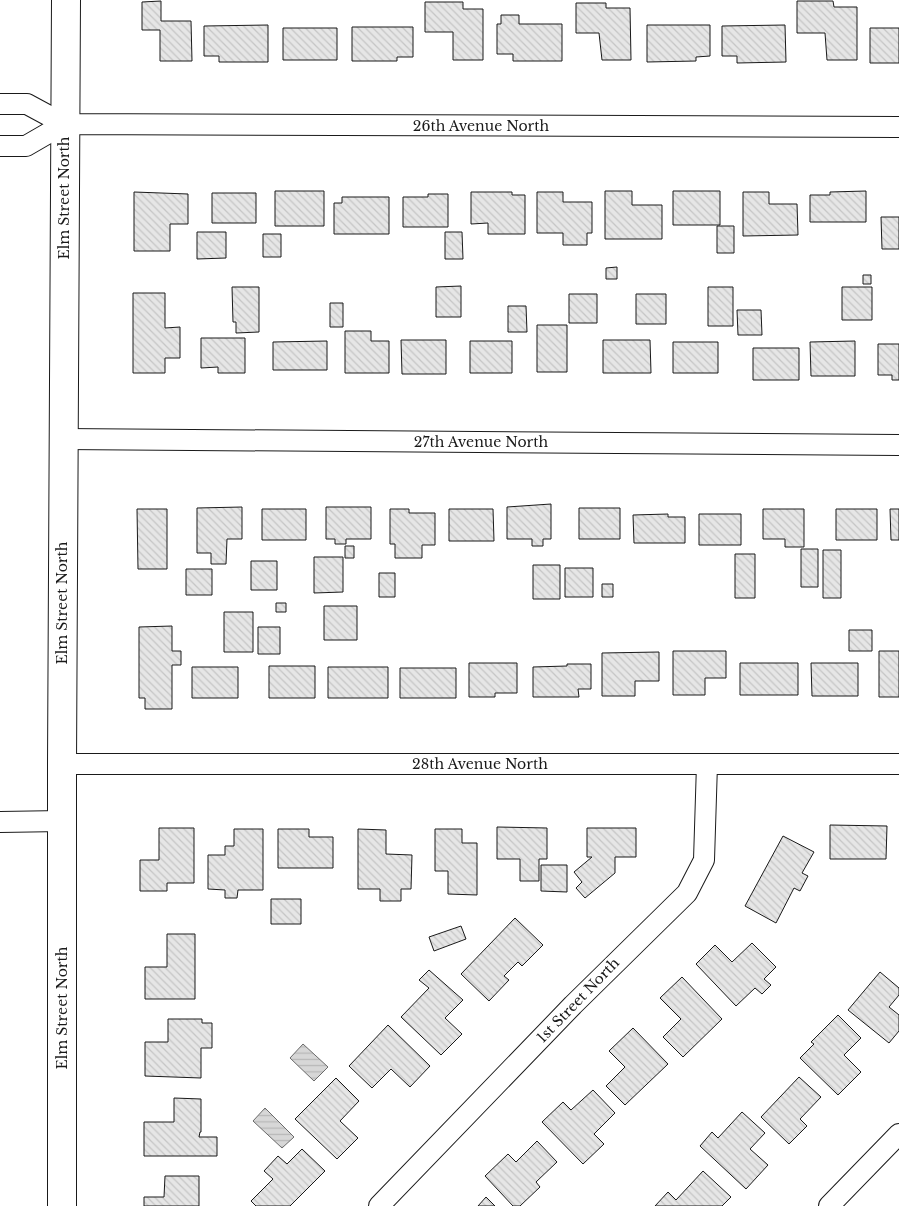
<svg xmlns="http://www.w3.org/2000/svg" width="899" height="1206" viewBox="0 0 899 1206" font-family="'Libre Baskerville',serif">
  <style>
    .water { fill: url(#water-rules); stroke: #6a6a6a }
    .building { fill: url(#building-back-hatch); stroke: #1a1a1a }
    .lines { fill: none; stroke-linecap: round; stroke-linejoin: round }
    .street-casing { stroke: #1a1a1a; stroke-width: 22 }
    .secondary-casing { stroke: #1a1a1a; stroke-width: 30 }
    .street { stroke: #fff; stroke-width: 20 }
    .secondary { stroke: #fff; stroke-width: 28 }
    .labels { text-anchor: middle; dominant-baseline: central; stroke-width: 4; stroke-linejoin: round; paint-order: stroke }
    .street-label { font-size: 14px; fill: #1a1a1a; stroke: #fff }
  </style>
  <defs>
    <pattern id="water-rules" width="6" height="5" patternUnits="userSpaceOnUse" patternTransform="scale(1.25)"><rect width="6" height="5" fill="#d7d7d7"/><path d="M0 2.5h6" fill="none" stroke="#b8b8b8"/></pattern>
    <pattern id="building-back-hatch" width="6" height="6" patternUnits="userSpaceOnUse" patternTransform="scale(1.25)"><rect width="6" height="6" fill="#e6e6e6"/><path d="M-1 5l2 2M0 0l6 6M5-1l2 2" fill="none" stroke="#c5c5c5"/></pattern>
  </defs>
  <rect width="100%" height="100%" fill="#fff"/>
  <path class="water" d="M303 1044 328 1067 314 1081 290 1058Z
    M265 1108 294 1137 282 1148 253 1121Z"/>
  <path class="building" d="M161 1V21H191L192 61H160V30H142V2Z
    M797 1H833L834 7H857V60H827L825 33H797Z
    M425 2H463V9H483V60H453V32H425Z
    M576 3H606V8H630L631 60H602L599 33H576Z
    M501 15H519V24H562V61H513V54H497V24H501Z
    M268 25V62H219V56H204V26Z
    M647 25H710V56L696 57V61L647 62Z
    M785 25 786 62 737 63V56H722V26Z
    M352 27H413V57H397V61H352Z
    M283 28H337V60H283Z
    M870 28H899V63H870Z
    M275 191H324V226H275Z
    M605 191H632V205H662V239H605Z
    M673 191H720V225H673Z
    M866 191V222H810V195H830V192Z
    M134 192 188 194V224H170V251H134Z
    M471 192H512V195H525V234H488V223L471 224Z
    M537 192H563V202H592V233H587V245H563V233H537Z
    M743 192H769V204H797L798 235 743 236Z
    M212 193H256V223H212Z
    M428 194H448V227H403V197H428Z
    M342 197H389V234H334V203H342Z
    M881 217H899V249H882Z
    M717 226H734V253H717Z
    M197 232H226V258L197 259Z
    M445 232H462L463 259H445Z
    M263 234H281V257H263Z
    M617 267V279H606V268Z
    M863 275H871V284H863Z
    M461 286V317H436V287Z
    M232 287H259V332L236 333V322H233Z
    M708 287H733V326H708Z
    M842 287H872V320H842Z
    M133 293H165V328L180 327V358H165V373H133Z
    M569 294H597V323H569Z
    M636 294H666V324H636Z
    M330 303H343V327H330Z
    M508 306H526L527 332H508Z
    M737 310H761L762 335H738Z
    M537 325H567V372H537Z
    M345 331H371V341H389V373H345Z
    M201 338H245V373H218V367L201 368Z
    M401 340H446V374H402Z
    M603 340H650L651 373H603Z
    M327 341V370H273V342Z
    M470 341H512V373H470Z
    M855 341V376H811L810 342Z
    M673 342H718V373H673Z
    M878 344H899V380H892V375H878Z
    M753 348H799V380H753Z
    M551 504V539H543V546H532V539H507V507Z
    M242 507V539H227L226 564H211V553H197V508Z
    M326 507H371V539H346V544H335V539H326Z
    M579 508H620V539H579Z
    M137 509H167V569H138Z
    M262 509H306V540H262Z
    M390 509H409V513H435V545H422V558H395V544H390Z
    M449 509H493L494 541H449Z
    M763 509H804V547H785V539H763Z
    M836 509H877V540H836Z
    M890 509H899V540H891Z
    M668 514V517H685V543H634L633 515Z
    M699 514H741V545H699Z
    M345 546H354V558H345Z
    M801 549H818V587H801Z
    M823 550H841V598H823Z
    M735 554H755V598H735Z
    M314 557H343V592L314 593Z
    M251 561H277V590H251Z
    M533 565H560V599H533Z
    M565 568H593V597H565Z
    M186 569H212V595H186Z
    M379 573H395V597H379Z
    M602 584H613V597H602Z
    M276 603H286V612H276Z
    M324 606H357V640H324Z
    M224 612H253V652H224Z
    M172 626V651H181V665H172V709H145V698H139V627Z
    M258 627H280V654H258Z
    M849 630H872V651H849Z
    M673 651H726V678H705V695H673Z
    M879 651H899V697H879Z
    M659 652V681H635V696H602V653Z
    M469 663H517V693H495V697H469Z
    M740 663H798V695H740Z
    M811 663H858V696H812Z
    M567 664H591V689H578L579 697H533V667L567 666Z
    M269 666H315V698H269Z
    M192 667H238V698H192Z
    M328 667H388V698H328Z
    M400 668H456V698H400Z
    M830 825 887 826 886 859H830Z
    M497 827 547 828V859H539V881H520V859H497Z
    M159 828H194V883H167V891H140V860H159Z
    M587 828H636V857H615V873L585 898 576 888 582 882 574 872 592 857H587Z
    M234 829H263V890H238L237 898H225V890L208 889V855H225V846H234Z
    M278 829H309V837H333V868H278Z
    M358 829 386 830V854L412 855 411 889H401V901H380V889H358Z
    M435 829H462V843H477V895L448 894V871H435Z
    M783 836 814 852 802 873 808 876 800 891 794 888 776 923 745 906Z
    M541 865H567V892L541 891Z
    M271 899H301V924H271Z
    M515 918 543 945 522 966 518 962 504 976 509 980 489 1001 461 974Z
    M461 926 466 939 434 951 429 937Z
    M167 934H195V999H145V967H167Z
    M752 943 776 967 764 979 771 985 762 994 755 988 736 1006 696 964 715 945 732 962Z
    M429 970 463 1000 445 1018 462 1034 441 1055 401 1017 429 988 419 980Z
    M880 972 899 988V995L889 1007 899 1015V1031L889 1043 848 1010Z
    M682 977 722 1019 683 1057 663 1037 681 1019 660 998Z
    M838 1015 861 1038 844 1055 861 1072 838 1095 800 1058 814 1044 811 1042Z
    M168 1019H202V1023H212V1048H201V1078L145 1076V1042H168Z
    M388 1025 430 1066 410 1087 391 1069 372 1088 349 1066Z
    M633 1028 668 1064 625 1105 606 1086 625 1067 609 1051Z
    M799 1077 821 1097 800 1119 807 1126 789 1144 761 1117Z
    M336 1078 359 1101 340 1121 358 1138 337 1159 295 1119Z
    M593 1090 615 1113 594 1134 604 1144 583 1164 542 1122 563 1102 571 1110Z
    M174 1098 201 1099V1132H200L199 1137H217V1156H144V1122H174Z
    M742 1112 765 1133 750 1149 768 1165 746 1189 700 1146 712 1132 718 1138Z
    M537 1141 557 1162 536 1182 540 1187 520 1206H513L485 1176 508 1154 516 1162Z
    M302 1149 325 1171 290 1206H256L251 1201 273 1179 264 1171 278 1156 287 1164Z
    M703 1171 731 1197 722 1206H655L668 1192 676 1200Z
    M165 1176H199V1206H144V1197H164Z
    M486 1197 495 1206H478Z"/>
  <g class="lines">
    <g class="street-casing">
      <path id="street" d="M0 104H27L64 124 899 127
        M0 146H26L64 124
        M63 439 899 445
        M62 764H899
        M0 822 62 821
        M379 1206 573 1005 687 893 704 860 707 764
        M829 1206 899 1134"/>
    </g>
    <g class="secondary-casing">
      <path id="secondary" d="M62 1206V764L66 0"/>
    </g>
    <use href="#street" class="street"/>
    <use href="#secondary" class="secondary"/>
  </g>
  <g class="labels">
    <g class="street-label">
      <text x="481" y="126">26th Avenue North</text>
      <text transform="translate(64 198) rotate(-90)">Elm Street North</text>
      <text x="481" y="442">27th Avenue North</text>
      <text transform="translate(62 603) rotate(-90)">Elm Street North</text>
      <text x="480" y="764">28th Avenue North</text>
      <text transform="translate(578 1000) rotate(-46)">1st Street North</text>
      <text transform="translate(62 1008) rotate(-90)">Elm Street North</text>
    </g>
  </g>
</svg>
